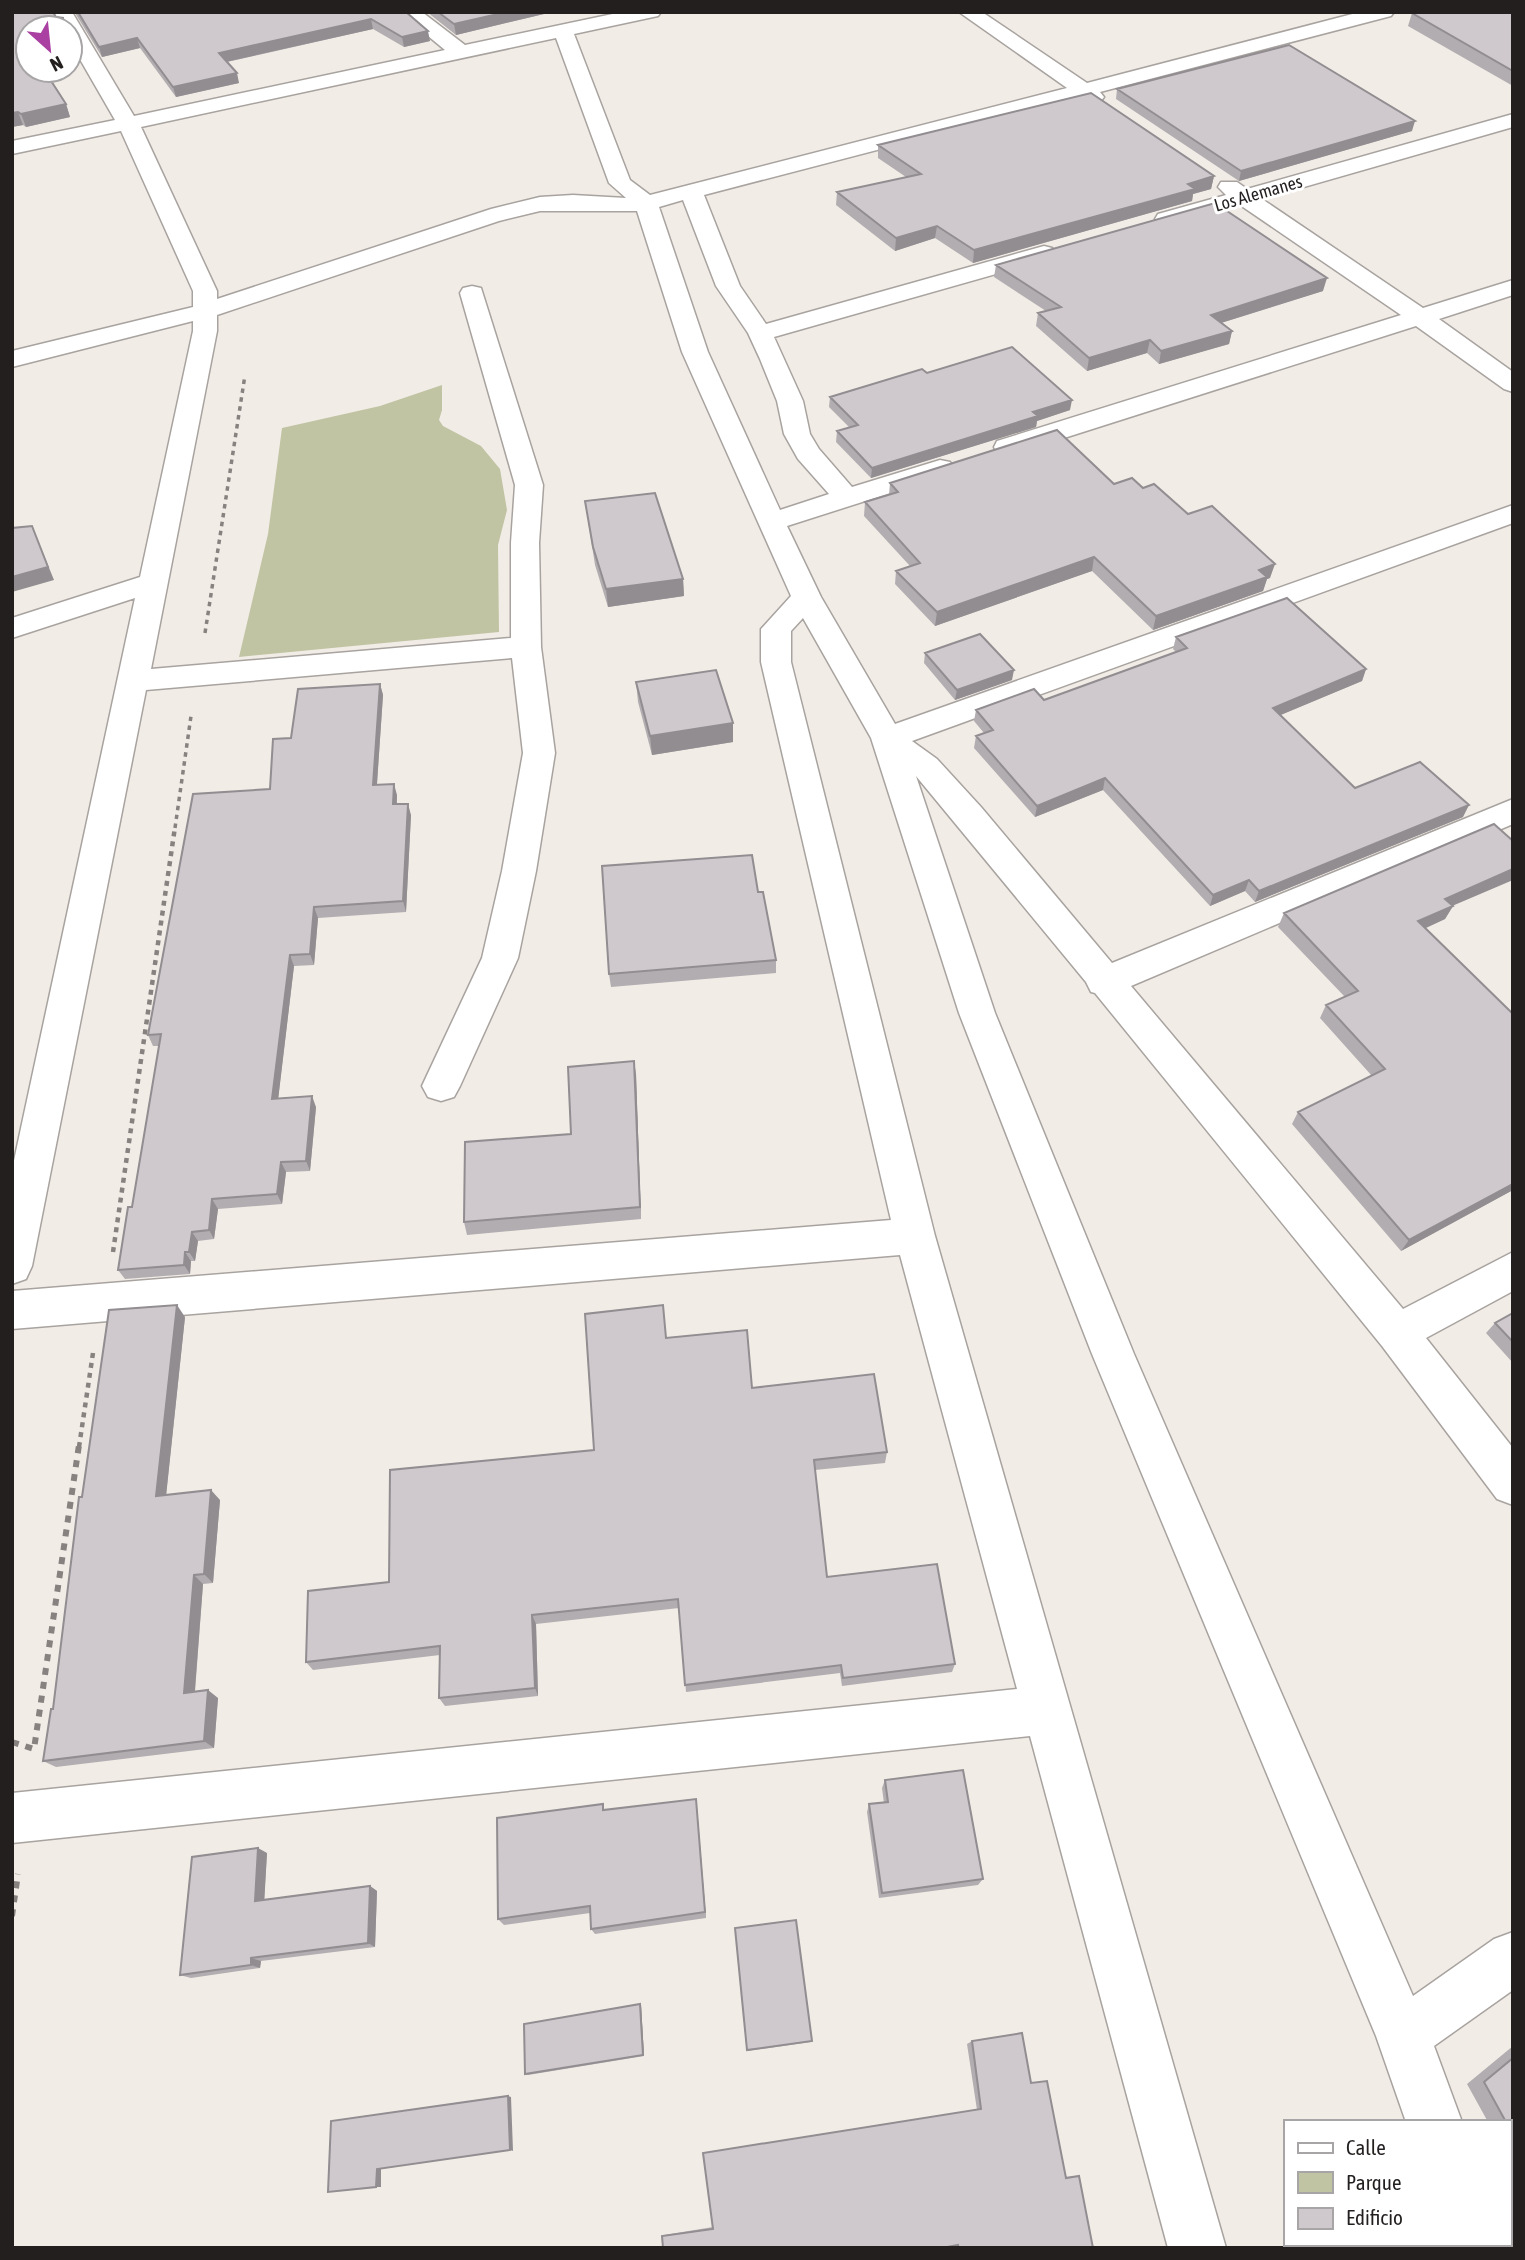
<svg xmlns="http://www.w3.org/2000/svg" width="1525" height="2260" viewBox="0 0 1525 2260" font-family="'Asap Condensed',sans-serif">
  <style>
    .green { fill: #c0c4a3 }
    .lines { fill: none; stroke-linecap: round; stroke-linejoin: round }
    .minor-casing { stroke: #a8a39f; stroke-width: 3 }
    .path-far2 { stroke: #87827f; stroke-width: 3.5; stroke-dasharray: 4.5 4.5; stroke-linecap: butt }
    .path-far1 { stroke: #87827f; stroke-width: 4.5; stroke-dasharray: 5 5; stroke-linecap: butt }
    .path { stroke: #87827f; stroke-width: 6; stroke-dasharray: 7 7; stroke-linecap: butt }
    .minor { fill: #fff; fill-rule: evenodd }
    .wall { fill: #b2adb0 }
    .shaded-wall { fill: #918d90 }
    .building { fill: #cfc9cd; stroke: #918d90; stroke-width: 2 }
    .labels { text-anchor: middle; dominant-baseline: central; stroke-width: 6; stroke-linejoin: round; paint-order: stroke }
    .far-street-label { font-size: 18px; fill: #221f1e; stroke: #fff }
  </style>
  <rect width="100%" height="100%" fill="#f2ece7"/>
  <path class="green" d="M442 385V410L439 420 443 426 481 446 500 469 507 510 498 545 499 632 239 657 268 534 282 428 380 406Z"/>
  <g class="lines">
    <g class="minor-casing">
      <path id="minor" d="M52 12H72L134 116 445 50 399 12H422L465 45 622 12H661L658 16 574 34 630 180 650 195 1067 88 959 12H982L1087 83 1360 12H1394L1391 16 1100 92 1104 97 1101 101 1094 103 1080 97 704 195 740 286 766 324 1044 246 1052 248 1056 253 1052 258 774 337 803 401 810 434 819 449 852 487 940 460 950 462 954 468 950 474 787 526 821 597 895 724 1513 505V523L912 741 937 759 981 807 1112 963 1513 799V824L1131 986 1403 1309 1513 1252V1291L1426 1338 1513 1448V1505L1497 1499 1382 1346 1095 993 1091 992 1086 982 916 776 995 1013 1134 1354 1413 1996 1494 1939 1513 1932V1990L1434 2046 1462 2122H1406L1376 2036 1092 1354 959 1013 871 738 803 618 791 631V662L935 1236 1226 2248H1168L1030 1736 12 1843V1793L1017 1689 900 1255 12 1329V1291L891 1220 761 662V629L791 596 682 352 637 211H540L499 221 217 315V331L151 669 511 638V543L515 485 460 293 463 288 472 286 481 288 543 485 539 543 541 647 555 753 536 871 518 958 460 1086 454 1097 441 1101 428 1097 422 1086 482 958 502 871 523 753 512 658 146 690 32 1266 26 1279 12 1284V1170L135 598 12 638V618L140 577 193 331V321L12 367V351L193 307V291L121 131 12 154V141L115 120 70 42V28H62ZM556 38 609 183 626 198 573 195 540 197 491 209 217 299V291L141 127ZM683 200 716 286 748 333 760 359 777 401 784 434 798 459 829 494 780 510 708 352 659 207Z
        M1513 114V127L1262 199 1423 308 1513 280V295L1439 319 1513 372V392L1504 389 1416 326 1017 453 1007 455 997 453 994 447 997 441 1401 315 1240 205 1166 226 1158 224 1155 219 1158 214 1226 195 1218 187 1221 182H1237L1247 189Z
        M1449 2244H1507L1508 2248H1450Z"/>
    </g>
    <path class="path-far2" d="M205 633 245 375
      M175 828 191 716"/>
    <path class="path-far1" d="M113 1252 175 827
      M79 1447 93 1353"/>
    <path class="path" d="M12 1742 34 1749 79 1445
      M12 1916 18 1874"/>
    <use href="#minor" class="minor"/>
  </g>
  <path class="wall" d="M12 12 28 70 66 104 70 117 26 127 23 125 12 127Z
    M406 12 430 41 404 47 373 29 227 62 239 83 176 97 140 48 102 57 75 13Z
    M427 12H544V14L456 35Z
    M1513 12V86L1408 26 1412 13Z
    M1117 89 1412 131 1239 181 1116 99Z
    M878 145 1214 176 1211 189 1193 194 1192 201 973 263 935 238 895 251 836 205 837 192 906 177 878 158Z
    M996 265 1323 291 1221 323 1232 331 1229 344 1159 364 1147 353 1087 371 1036 326 1038 313 1046 311 994 277Z
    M927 373 1070 410 1037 421 1036 427 871 478 836 442 837 431 850 428 829 407 830 397Z
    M890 483 1114 484 1143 488 1188 514 1270 578 1267 579 1263 591 1153 630 1092 571 935 626 895 584 896 571 910 566 864 516 865 502 889 495Z
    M585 501 683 579 684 596 608 607 595 565Z
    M1176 637 1366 669 1362 681 1280 715 1355 788 1463 817 1255 902 1245 891 1210 906 1103 790 1035 817 974 748 976 736 984 733 974 721 976 710 1044 700 1176 652 1173 649Z
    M925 653 1012 680 955 700 924 663Z
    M636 682 733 742 652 755 638 702Z
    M380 684 383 695 377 785 397 795V804L411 815 406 912 318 918 314 965 294 966 278 1099 316 1107 310 1171 286 1172 282 1204 218 1209 214 1239 198 1241 195 1261H191L190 1274 125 1279 118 1270 132 1207 159 1046H153L148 1035 270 789 291 738Z
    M758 892 776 960V973L611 987 609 974Z
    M1453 906 1445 919 1425 928 1511 1012 1513 1011V1190L1401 1251 1292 1124 1298 1112 1372 1076 1320 1018 1326 1005 1345 997 1278 927 1284 913Z
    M636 1074 641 1219 467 1235 464 1222 571 1134Z
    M1513 1313V1363L1486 1333 1495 1323Z
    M185 1317 166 1495 220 1500 213 1583 203 1584 195 1692 218 1698 214 1748 56 1767 43 1761 53 1709 82 1497Z
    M667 1338 752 1388 887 1452 885 1463 815 1470 827 1577 955 1664 952 1672 842 1686 840 1673 686 1692 679 1608 536 1624 538 1696 445 1706 439 1698 440 1655 313 1670 306 1662 389 1582 594 1450Z
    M885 1780 983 1879 978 1885 879 1898 867 1812 869 1804 884 1803 882 1788Z
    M696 1799 706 1918 595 1934 591 1929 590 1913 504 1925 498 1919 605 1810Z
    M267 1853 264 1900 370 1886 377 1891 375 1947 261 1961 260 1968 191 1978 180 1975Z
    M735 1928 812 2041 811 2042 747 2051Z
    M641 2005 644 2056 528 2075 525 2074Z
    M972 2041 1031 2083 1066 2177 1079 2176 1093 2248H955L954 2246 662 2236 664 2235 713 2227 977 2110 967 2044Z
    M1513 2046V2168L1509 2162V2122H1488L1467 2084Z"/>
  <path class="shaded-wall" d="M507 12H544V14L456 35 454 24Z
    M371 19 373 29 221 63 219 53Z
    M428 31 430 41 404 47 402 37Z
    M137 38 140 48 102 57 99 47Z
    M75 50 79 62 70 64V51Z
    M237 73 239 83 176 97 173 87Z
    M66 104 70 117 26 127 21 114Z
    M18 112 23 125 12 127V113Z
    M1415 121 1412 131 1239 181 1241 171Z
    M1214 176 1211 189 1193 194 1192 201 973 263 974 250Z
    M937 226 935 238 895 251 896 238Z
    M1327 278 1323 291 1208 327 1211 315Z
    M1232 331 1229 344 1159 364 1161 351Z
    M1150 340 1147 353 1087 371 1089 358Z
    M1072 400 1070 410 1037 421 1036 427 871 478 872 468 1033 412Z
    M32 526 54 580 12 592V577Z
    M1094 557 1092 571 935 626 937 612Z
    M1275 564 1270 578 1267 579 1263 591 1153 630 1156 616 1259 570Z
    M683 579 684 596 608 607 606 589Z
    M1366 669 1362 681 1269 720 1273 708Z
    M1014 670 1012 680 955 700 957 690Z
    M380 684 383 695 376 797 373 785Z
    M733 723V742L652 755 650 736Z
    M1105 778 1103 790 1035 817 1037 806Z
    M394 784 397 795 396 816 393 804Z
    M408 804 411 815 406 912 403 901Z
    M1469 805 1463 817 1255 902 1259 891Z
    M1513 869V880L1438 912 1445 899Z
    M1249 880 1245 891 1210 906 1213 895Z
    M1453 906 1445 919 1411 935 1418 921Z
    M314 907 318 918 314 965 310 954Z
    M290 955 294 966 277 1109 272 1099Z
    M634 1061 636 1074 641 1219 640 1207Z
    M312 1096 316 1107 310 1171 306 1161Z
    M281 1162 286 1172 282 1204 277 1194Z
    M1513 1184V1190L1401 1251 1409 1240Z
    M212 1199 218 1209 214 1239 209 1230Z
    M192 1232 198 1241 195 1261 189 1252Z
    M185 1252 191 1261 190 1274 184 1265Z
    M177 1305 185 1317 165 1506 156 1496Z
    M211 1490 220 1500 213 1583 204 1574Z
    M194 1575 203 1584 194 1701 184 1693Z
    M532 1615 536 1624 538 1696 535 1688Z
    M208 1690 218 1698 214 1748 204 1741Z
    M696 1799 697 1807 706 1918 705 1912Z
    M258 1848 267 1853 264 1906 255 1901Z
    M370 1886 377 1891 375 1947 368 1943Z
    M251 1958 261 1961 260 1968 251 1965Z
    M640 2004 641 2005 644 2056 643 2055Z
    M508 2096 511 2097 513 2151 510 2150Z
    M377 2169H381V2187H376Z"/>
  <path class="building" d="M12 12H53L56 17 63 18 64 28H28V70H44L66 104 21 114 18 112 12 113Z
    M78 12H406L428 31 402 37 371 19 219 53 237 73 173 87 137 38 99 47Z
    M438 12H507L454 24Z
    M1415 12H1513V71L1412 13Z
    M70 42 75 50 70 51Z
    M1289 45 1415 121 1241 171 1117 89Z
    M1091 93 1214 176 1188 184 1195 189 974 250 937 226 896 238 837 192 921 174 878 145Z
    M1215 203 1327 278 1211 315 1232 331 1161 351 1150 340 1089 358 1038 313 1061 307 996 265Z
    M1012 347 1072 400 1033 412 1038 416 872 468 837 431 858 425 830 397 922 369 927 373Z
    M1057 430 1114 484 1132 478 1143 488 1154 484 1188 514 1212 506 1275 564 1259 570 1267 577 1156 616 1094 557 937 612 896 571 920 563 865 502 898 492 890 483Z
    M655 493 683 579 606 589 593 547 585 501Z
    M32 526 48 567 12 577V528Z
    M1287 598 1366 669 1273 708 1355 788 1420 762 1469 805 1259 891 1249 880 1213 895 1105 778 1037 806 976 736 993 730 976 710 1034 689 1044 700 1187 648 1176 637Z
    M980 634 1014 670 957 690 925 653Z
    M716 670 733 723 650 736 636 682Z
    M380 684 373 785 394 784 393 804H408L403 901 314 907 310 954 290 955 272 1099 312 1096 306 1161 281 1162 277 1194 212 1199 209 1230 192 1232 189 1252H185L184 1265 118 1270 128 1207H132L161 1034 148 1035 193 794 270 789 273 739 291 738 298 689Z
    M1494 824 1513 841V869L1445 899 1453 906 1418 921 1511 1012 1513 1011V1184L1409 1240 1298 1112 1385 1069 1326 1005 1358 991 1284 913Z
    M752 855 758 892H763L776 960 609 974 602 866Z
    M634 1061 640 1207 464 1222 465 1142 571 1134 568 1067Z
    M177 1305 156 1496 211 1490 204 1574 194 1575 184 1693 208 1690 204 1741 43 1761 51 1709H53L79 1497H82L109 1310Z
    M663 1305 666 1338 747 1330 752 1388 874 1374 887 1452 814 1460 827 1577 937 1564 955 1664 843 1678 841 1665 685 1685 678 1599 532 1615 535 1688 439 1698 440 1646 306 1662 308 1591 389 1582 390 1470 594 1450 585 1314Z
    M1513 1313V1342L1495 1323Z
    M963 1770 983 1879 882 1893 869 1804 888 1802 885 1780Z
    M696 1799 705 1912 591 1929 590 1906 498 1919 497 1818 603 1804V1810Z
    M258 1848 255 1901 370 1886 368 1943 251 1958V1965L180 1975 192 1857Z
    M796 1920 812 2041 747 2050 735 1928Z
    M640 2004 643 2055 525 2074 524 2024Z
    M1022 2033 1031 2083 1047 2081 1066 2178 1079 2176 1093 2248H959L958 2245 942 2248H663L662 2236 713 2229 703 2153 981 2109 972 2041Z
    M1513 2058V2135L1509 2129V2122H1506L1484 2082Z
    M508 2096 510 2150 377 2169 376 2187 328 2192 331 2121Z"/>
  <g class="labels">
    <g class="far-street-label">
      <text transform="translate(1258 193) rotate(-16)">Los Alemanes</text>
    </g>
  </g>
  <rect width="1525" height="2260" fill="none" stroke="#221f1e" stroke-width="28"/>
  <rect x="1284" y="2120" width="228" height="126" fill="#ffffff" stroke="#a7a5a5" stroke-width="2"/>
  <rect x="1298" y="2143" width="35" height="10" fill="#ffffff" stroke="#a7a5a5" stroke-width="2"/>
  <text x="1346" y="2155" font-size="21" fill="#221f1e">Calle</text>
  <rect x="1298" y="2172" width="35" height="21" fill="#c0c4a3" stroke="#a7a5a5" stroke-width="2"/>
  <text x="1346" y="2190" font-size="21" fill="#221f1e">Parque</text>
  <rect x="1298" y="2208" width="35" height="21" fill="#cfc9cd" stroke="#a7a5a5" stroke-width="2"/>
  <text x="1346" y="2225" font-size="21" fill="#221f1e">Edificio</text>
  <g transform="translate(49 49) rotate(153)"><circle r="33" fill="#ffffff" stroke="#a7a5a5" stroke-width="2"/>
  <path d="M0-5L12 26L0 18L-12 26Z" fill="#a940a2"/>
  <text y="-10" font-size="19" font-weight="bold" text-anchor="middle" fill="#221f1e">N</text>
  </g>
</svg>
